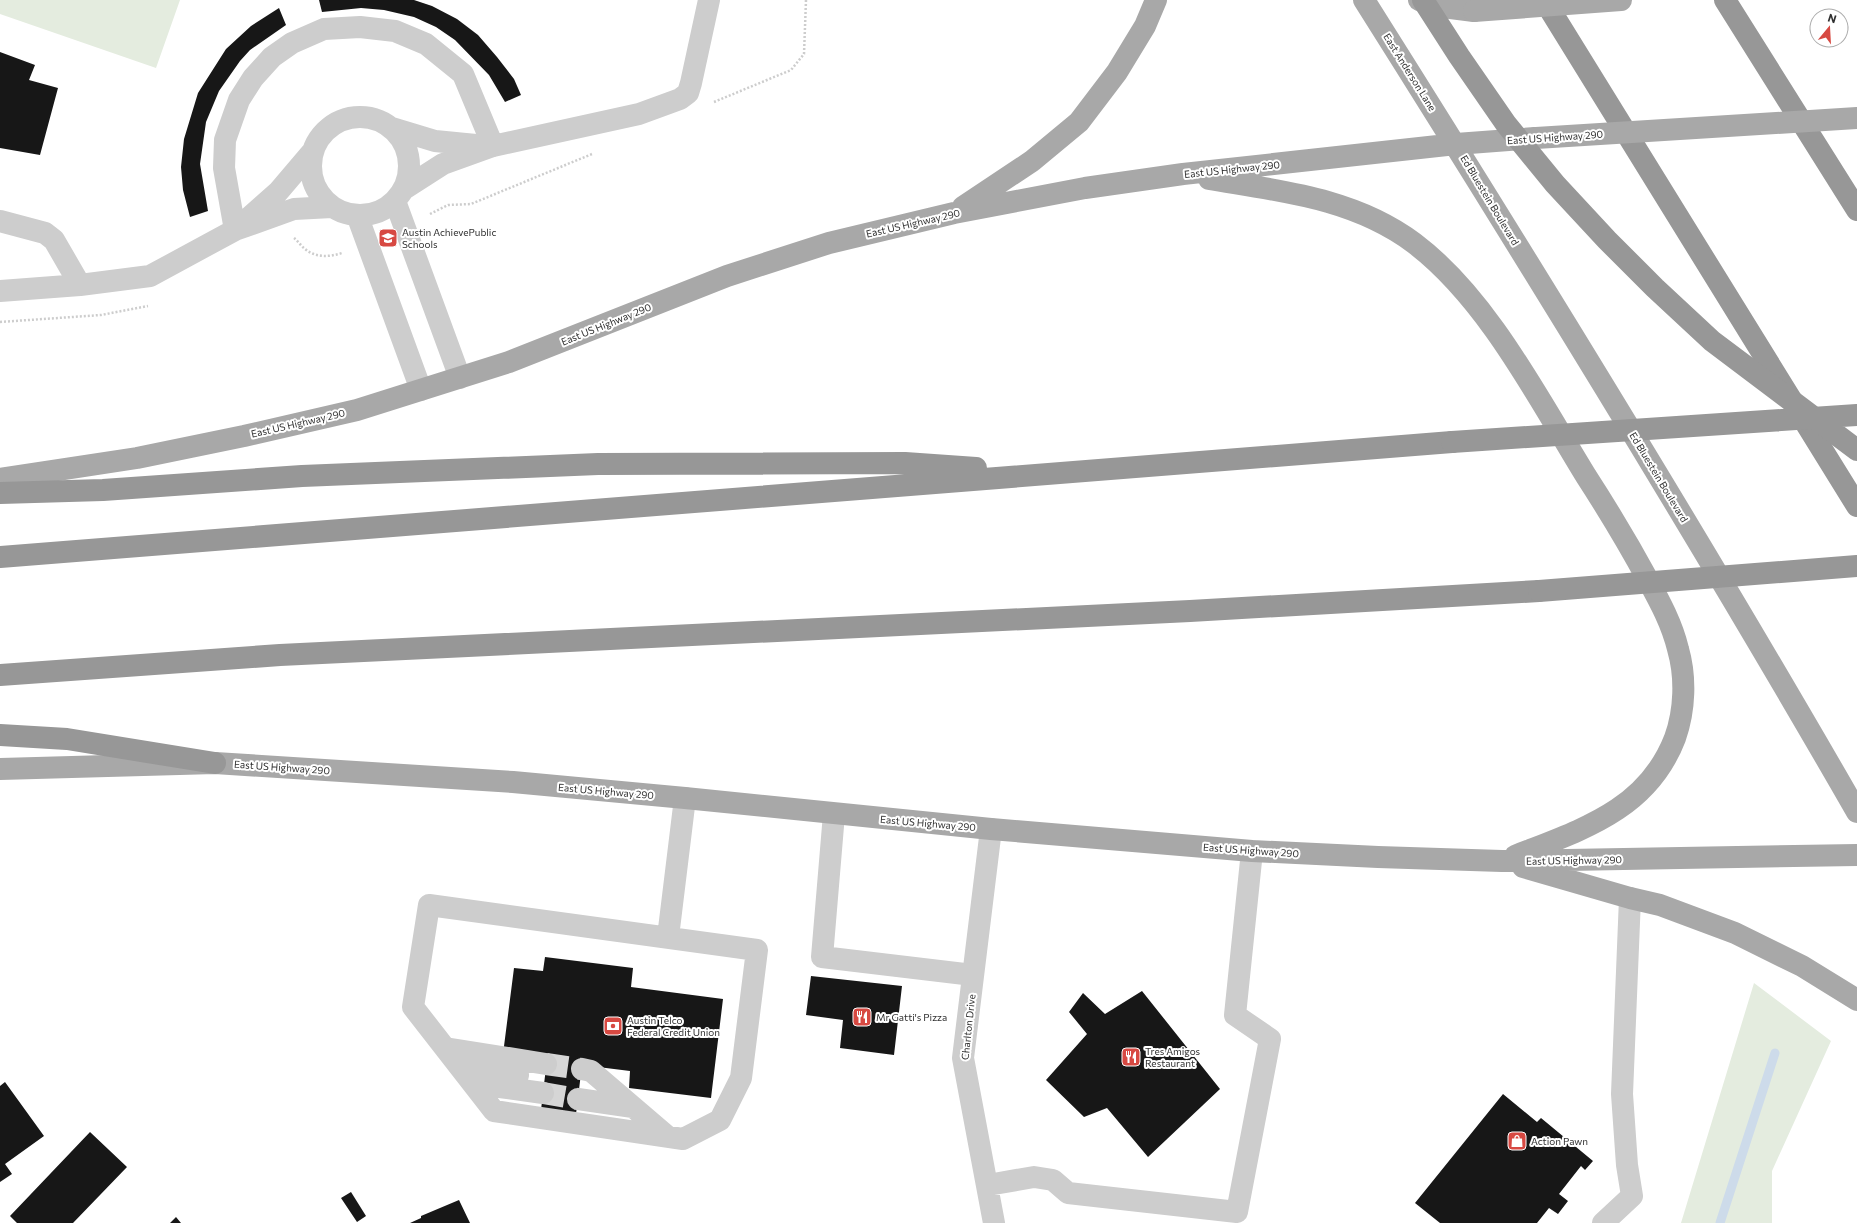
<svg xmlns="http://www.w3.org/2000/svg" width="1857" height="1223" viewBox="0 0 1857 1223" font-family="Commissioner,sans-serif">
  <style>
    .green { fill: #e4ecdf }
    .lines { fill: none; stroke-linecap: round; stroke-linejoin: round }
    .stream { stroke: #cddbea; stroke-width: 9 }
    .building { fill: #171717 }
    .minor-tunnel { stroke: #d6d6d6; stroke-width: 22; stroke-dasharray: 22 11; stroke-linecap: butt }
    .path { stroke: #cdcdcd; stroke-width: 2.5; stroke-dasharray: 2 2; stroke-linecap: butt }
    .minor { stroke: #cdcdcd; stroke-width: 22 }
    .major { stroke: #a8a8a8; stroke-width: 22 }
    .highway { stroke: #979797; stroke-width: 22 }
    .major-bridge { stroke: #a8a8a8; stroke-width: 22 }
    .highway-bridge { stroke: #979797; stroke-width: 22 }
    .labels { text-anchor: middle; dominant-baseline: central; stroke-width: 4; stroke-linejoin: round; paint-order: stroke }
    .street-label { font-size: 10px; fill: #303030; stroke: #fff }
    .poi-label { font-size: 10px; fill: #303030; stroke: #fff; text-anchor: start }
  </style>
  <rect width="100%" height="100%" fill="#fff"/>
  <path class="green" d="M0 0H180L156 68 0 14Z
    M1754 983 1831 1041 1772 1171V1223H1681Z"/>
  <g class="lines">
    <path class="stream" d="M1720 1223 1775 1053"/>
  </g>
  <path class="building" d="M319 0H414L432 6 457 19 478 35 497 57 514 79 521 95 505 102 489 75 455 40 436 27 414 17 384 10 361 8 322 12Z
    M279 8 286 25 250 50 240 61 219 91 206 122 200 164 208 211 190 217 183 190 181 167 184 139 198 93 226 49 251 26Z
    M0 52 35 65 29 80 58 88 40 155 0 148Z
    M545 957 633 968 631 987 723 999 711 1098 629 1088 630 1071 582 1065 576 1114 541 1110 547 1059 503 1054 514 968 543 971Z
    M811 976 902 986 894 1055 840 1048 843 1020 806 1015Z
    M1142 991 1220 1089 1148 1157 1107 1108 1084 1117 1046 1080 1087 1034 1069 1012 1083 993 1105 1014Z
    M5 1082 44 1136 5 1164 12 1174 0 1182V1086Z
    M1503 1094 1537 1122 1541 1118 1593 1161 1585 1170 1581 1166 1559 1194 1568 1201 1558 1214 1549 1208 1537 1223H1440L1415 1203Z
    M90 1132 127 1167 73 1223H17L10 1216Z
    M351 1192 366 1216 357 1222 341 1198Z
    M459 1200 470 1223H410L421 1218V1216Z
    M176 1217 181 1223H170Z"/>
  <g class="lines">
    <path class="minor-tunnel" d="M546 1064 582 1069
      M543 1093 578 1099"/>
    <path class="path" d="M714 102 791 70 804 54 806 0
      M430 214 448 205 471 204 592 154
      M294 238C298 241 301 246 305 249 316 258 329 257 342 253
      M0 322 101 315 148 306"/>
    <path class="minor" d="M311 166a49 49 0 1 1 98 0a49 49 0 1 1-98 0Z
      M392 128 435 141 486 146
      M404 189 443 164 493 146 639 114 680 99 688 93 691 83 709 0
      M395 201 460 378
      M357 215 421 390
      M0 221 45 233 54 240 80 285
      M243 223 278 192 312 152
      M235 230 224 168 225 140 239 100 253 78 272 57 292 43 324 29 360 27 395 31 426 44 463 74 493 146
      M0 291 80 285 150 276 235 230 294 209 332 207
      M834 814 822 957 973 975
      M991 829 963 1058 994 1223
      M429 905 757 950 741 1078 720 1120 683 1139 494 1111 413 1007Z
      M668 937 685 798
      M445 1048 546 1064
      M460 1066 518 1075
      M582 1069 591 1071 667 1136
      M492 1086 543 1093
      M578 1099 633 1107
      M988 1185 1034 1177 1053 1180 1068 1193 1237 1212 1270 1039 1235 1015 1252 851
      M1603 1223 1632 1196 1627 1165 1622 1094 1630 898"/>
    <path class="major" d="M1364 0C1533 268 1699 537 1857 812
      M1419 0 1435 6 1474 11
      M1209 179C1280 191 1354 198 1414 243 1487 298 1538 398 1586 476 1608 510 1629 545 1648 580 1660 602 1672 624 1678 649 1686 677 1685 710 1675 738 1647 811 1580 830 1515 856
      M963 207 1032 161 1079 122 1117 72 1145 26 1156 0
      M0 479 137 458 244 436 357 410 509 362 727 276 829 243 954 213 1085 188 1183 174 1456 144 1535 138
      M0 769 215 763 513 782 685 798 991 829 1252 851 1378 857 1502 861 1857 855
      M1523 867 1630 898 1660 905 1735 933 1802 966 1857 1000"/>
    <path class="highway" d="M1544 0 1857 506
      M1725 0 1857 210
      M0 493 103 490 302 476 598 464 905 463 976 468
      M0 557 1452 442
      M0 675 280 655 1190 611 1539 591
      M0 735 67 739 215 763"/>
    <path class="major-bridge" d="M1474 11 1621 0
      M1536 138 1857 118"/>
    <path class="highway-bridge" d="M1423 0 1459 56 1506 124 1555 184 1607 240 1655 288 1712 341 1857 450
      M1452 442 1857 415
      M1539 591 1857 566"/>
  </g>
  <defs>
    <g id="school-square" transform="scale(1)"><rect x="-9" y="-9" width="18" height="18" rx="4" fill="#d74942" stroke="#fff"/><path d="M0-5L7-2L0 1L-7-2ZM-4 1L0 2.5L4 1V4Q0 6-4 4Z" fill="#fff"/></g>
    <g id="restaurant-square" transform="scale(1)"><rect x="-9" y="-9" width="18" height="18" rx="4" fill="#d74942" stroke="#fff"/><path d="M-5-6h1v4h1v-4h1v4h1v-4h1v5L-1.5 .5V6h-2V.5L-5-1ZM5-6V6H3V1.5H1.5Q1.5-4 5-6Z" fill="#fff"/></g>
    <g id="bank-square" transform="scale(1)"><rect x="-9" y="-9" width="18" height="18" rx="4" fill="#d74942" stroke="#fff"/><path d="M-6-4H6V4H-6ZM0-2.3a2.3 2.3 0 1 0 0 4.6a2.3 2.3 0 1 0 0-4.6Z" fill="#fff"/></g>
    <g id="shop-square" transform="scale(1)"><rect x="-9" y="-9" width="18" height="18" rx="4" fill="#d74942" stroke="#fff"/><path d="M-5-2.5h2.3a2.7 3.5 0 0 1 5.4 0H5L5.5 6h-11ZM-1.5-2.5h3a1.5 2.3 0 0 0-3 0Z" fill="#fff"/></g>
  </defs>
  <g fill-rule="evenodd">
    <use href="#school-square" x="388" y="238"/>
    <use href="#restaurant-square" x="862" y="1017"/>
    <use href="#bank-square" x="613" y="1026"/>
    <use href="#restaurant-square" x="1131" y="1057"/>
    <use href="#shop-square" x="1517" y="1141"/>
  </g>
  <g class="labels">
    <g class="street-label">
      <text transform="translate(1410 72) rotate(58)">East Anderson Lane</text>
      <text transform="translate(1555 137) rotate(-4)">East US Highway 290</text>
      <text transform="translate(1232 169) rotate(-6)">East US Highway 290</text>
      <text transform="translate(1490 200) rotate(59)">Ed Bluestein Boulevard</text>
      <text transform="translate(913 223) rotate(-13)">East US Highway 290</text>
      <text transform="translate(606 324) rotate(-22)">East US Highway 290</text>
      <text transform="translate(298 423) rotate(-13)">East US Highway 290</text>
      <text transform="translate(1659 477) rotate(59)">Ed Bluestein Boulevard</text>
      <text transform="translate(282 767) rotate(4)">East US Highway 290</text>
      <text transform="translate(606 791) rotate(5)">East US Highway 290</text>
      <text transform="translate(928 823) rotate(5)">East US Highway 290</text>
      <text transform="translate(1251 850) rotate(4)">East US Highway 290</text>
      <text transform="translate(1574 860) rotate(-1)">East US Highway 290</text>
      <text transform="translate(968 1027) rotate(-84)">Charlton Drive</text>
    </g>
    <g class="poi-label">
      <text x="402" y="232">Austin AchievePublic<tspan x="402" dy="12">Schools</tspan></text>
      <text x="876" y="1017">Mr Gatti's Pizza</text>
      <text x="627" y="1020">Austin Telco<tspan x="627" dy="12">Federal Credit Union</tspan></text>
      <text x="1145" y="1051">Tres Amigos<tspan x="1145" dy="12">Restaurant</tspan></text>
      <text x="1531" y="1141">Action Pawn</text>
    </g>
  </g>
  <g transform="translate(1829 28) rotate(18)"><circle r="19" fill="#ffffff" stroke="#acacac"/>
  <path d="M0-3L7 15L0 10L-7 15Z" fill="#d74942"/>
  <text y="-6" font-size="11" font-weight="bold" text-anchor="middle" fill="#303030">N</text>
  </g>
</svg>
